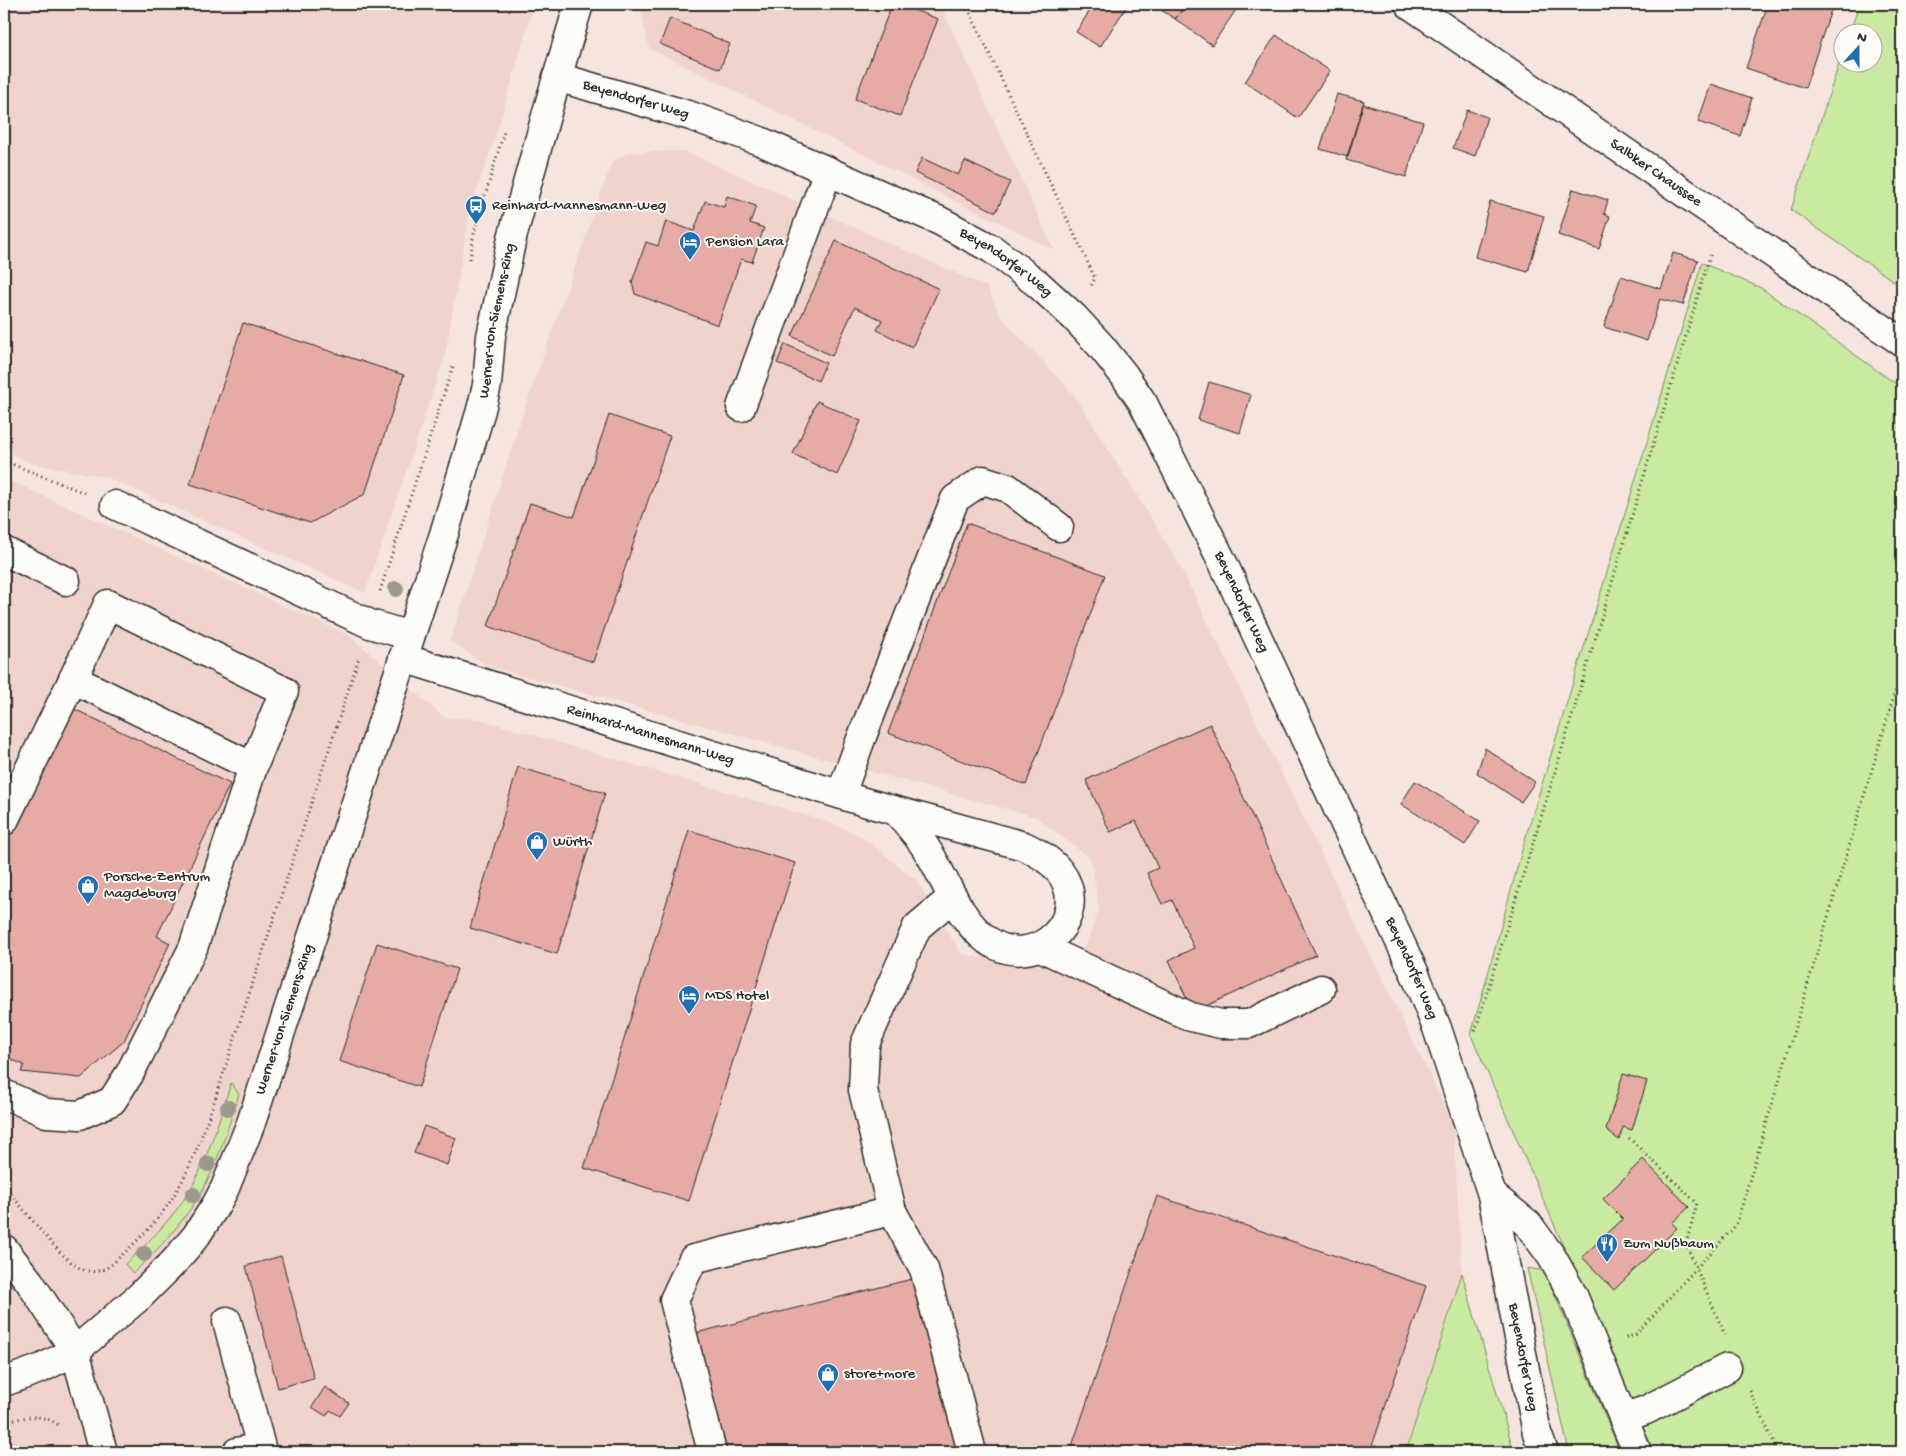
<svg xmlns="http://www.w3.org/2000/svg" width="1906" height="1456" viewBox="0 0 1906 1456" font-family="'Gochi Hand',sans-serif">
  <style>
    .built { fill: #f1d3cd }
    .green { fill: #cae9a1; stroke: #7a8a66 }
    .building { fill: #e6aba5; stroke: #2b2b2b }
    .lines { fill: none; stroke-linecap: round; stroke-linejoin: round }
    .minor-casing { stroke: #2b2b2b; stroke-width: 31 }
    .path { stroke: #2b2b2b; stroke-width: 3; stroke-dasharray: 1 4; stroke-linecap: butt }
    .minor { stroke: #fdfcf7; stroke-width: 28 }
    .tree { fill: #9c988c }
    .labels { text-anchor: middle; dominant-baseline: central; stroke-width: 4; stroke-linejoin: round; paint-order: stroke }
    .street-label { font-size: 15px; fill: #2b2b2b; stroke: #fdfcf7 }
    .poi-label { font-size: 15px; fill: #2b2b2b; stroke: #fdfcf7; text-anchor: start }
  </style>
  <rect width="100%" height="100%" fill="#f6e4de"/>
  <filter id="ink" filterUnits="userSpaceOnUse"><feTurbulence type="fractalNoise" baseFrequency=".02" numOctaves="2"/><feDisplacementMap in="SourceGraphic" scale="10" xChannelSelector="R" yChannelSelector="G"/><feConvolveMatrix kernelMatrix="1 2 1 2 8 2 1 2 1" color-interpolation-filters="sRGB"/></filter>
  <g filter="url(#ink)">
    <path class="built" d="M4 4H534L497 132 470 210 445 356 365 593 106 477 30 463 4 450Z
      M644 4H940L1054 250 649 48 641 10Z
      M685 151 987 287 1000 316 1075 396 1177 560 1453 1123 1462 1273 1406 1452H4V478L350 636 445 718 479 719 829 822 861 836 916 880 962 955 1065 968 1087 943 1099 909 1091 859 1036 817 487 666 450 641 521 419 612 162 629 153Z"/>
    <path class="green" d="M1859 4H1902V287L1791 210 1843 52 1844 62H1874V32H1850Z
      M1702 263 1761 288 1902 388V1452H1654L1471 1035 1526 836Z
      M231 1083 239 1094C227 1129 217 1169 196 1201 178 1228 157 1251 133 1273L125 1264C149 1242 173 1218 190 1190 209 1157 219 1119 231 1083Z
      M1527 1268 1545 1271 1620 1452H1569Z
      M1462 1273 1514 1452H1406Z"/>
    <path class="building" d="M892 4H898L938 19 900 116 855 99Z
      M1094 4H1123L1127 6 1100 47 1076 32Z
      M1152 4H1187L1175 19Z
      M1187 4H1240L1212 45 1175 19Z
      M1768 4H1813L1831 10 1805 88 1746 68Z
      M670 18 730 44 720 69 660 44Z
      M1276 35 1330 71 1298 118 1245 82Z
      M1711 84 1752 98 1740 136 1698 122Z
      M1337 94 1364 101 1348 157 1320 149Z
      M1363 104 1423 122 1406 177 1346 160Z
      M1467 110 1487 117 1475 156 1453 148Z
      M922 158 958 175 965 161 1010 182 996 212 915 173Z
      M1573 189 1608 200 1604 214 1610 216 1599 249 1558 235Z
      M727 196 756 206 750 223 764 228 752 262 741 259 718 325 635 294 632 282 646 242 658 246 666 221 694 231 705 201 724 207Z
      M1490 201 1544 216 1528 272 1475 257Z
      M836 241 939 289 912 347 877 330 882 320 855 307 832 356 792 336Z
      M1673 253 1698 260 1683 305 1660 299 1647 341 1604 327 1621 276 1661 289Z
      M243 323 404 375 365 494 310 523 190 484Z
      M785 344 826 363 818 381 777 363Z
      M1209 382 1251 395 1240 433 1198 420Z
      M817 401 861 421 837 475 793 454Z
      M609 415 670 436 593 662 488 626 530 503 574 517Z
      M967 523 1105 575 1026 785 888 733Z
      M68 706 230 784 157 936 170 943 124 1041 81 1078 21 1072 24 1065 4 1056V840Z
      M1210 724 1316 955 1193 1012 1169 960 1194 948 1172 900 1162 904 1147 873 1158 868 1136 821 1110 832 1086 780Z
      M1485 748 1535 782 1521 802 1477 773Z
      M518 767 605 793 557 954 470 928Z
      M1415 781 1480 821 1465 845 1401 804Z
      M689 830 795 863 689 1201 584 1168Z
      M377 943 457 969 419 1087 339 1061Z
      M1623 1074 1647 1081 1632 1130 1623 1127 1619 1140 1606 1130Z
      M424 1126 456 1138 447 1165 414 1153Z
      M1643 1159 1689 1207 1672 1223 1677 1228 1614 1290 1582 1257 1623 1219 1603 1199Z
      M1157 1196 1426 1286 1370 1452H1070Z
      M281 1256 314 1378 278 1388 246 1266Z
      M916 1278 961 1452H726L696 1333Z
      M325 1387 349 1403 340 1416 330 1410 326 1416 312 1407Z"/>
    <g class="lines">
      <g class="minor-casing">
        <g id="minor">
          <path id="s1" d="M1409 4 1902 342"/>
          <path id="s2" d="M557 77 691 116 760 141 940 221 992 249 1038 284 1074 317 1100 345 1124 375 1143 403 1223 563 1415 974 1437 1028 1492 1195 1537 1433 1544 1452"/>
          <path d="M741 407 828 171"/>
          <path d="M115 505 370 624 410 636"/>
          <path d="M4 551 66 581"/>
          <path id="s3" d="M403 658 864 802 1024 846C1037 852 1051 860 1060 872 1093 916 1036 975 987 940 960 920 947 884 931 856 921 839 909 825 896 811"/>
          <path d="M841 794 861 739 955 499 983 480 1008 488 1059 527"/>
          <path d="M4 821 73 679"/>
          <path d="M953 897 917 927 865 1044 863 1090 892 1211 924 1269 972 1452"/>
          <path d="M1040 947 1191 1017 1221 1024H1249L1321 989"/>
          <path d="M4 1094 46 1113 80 1115 112 1101 130 1073 193 948 253 767 73 679 108 604 284 691 253 767"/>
          <path d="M1492 1195 1528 1224 1552 1257 1573 1295 1637 1452"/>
          <path d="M4 1249 29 1281 75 1351 103 1452"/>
          <path d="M227 1321 261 1447 237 1452"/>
          <path id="s4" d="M4 1382 42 1368 75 1351 139 1297 174 1262 196 1236 216 1205 225 1188 251 1123 444 534 481 410 487 385 491 336 512 238 551 98 579 4"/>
          <path d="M1623 1418 1646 1410 1727 1368"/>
          <path d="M712 1452 674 1300 693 1259 892 1211"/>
        </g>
      </g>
      <path class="path" d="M966 4 1095 278 1090 288
        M470 259 474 233 504 132
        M4 461 85 493
        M380 591 453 366
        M1475 1031 1563 746 1711 252
        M1629 1138 1697 1203 1686 1244 1725 1335
        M4 1187C23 1206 62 1263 84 1270 94 1273 101 1271 110 1266 125 1252 141 1238 154 1223 184 1188 198 1147 213 1105L359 657
        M1626 1338 1636 1334 1736 1225 1902 669
        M1750 1391 1778 1452
        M4 1422C25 1417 41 1412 60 1426"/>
      <use href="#minor" class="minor"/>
    </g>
    <g class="tree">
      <circle cx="396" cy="589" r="8"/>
      <circle cx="228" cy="1108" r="8"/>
      <circle cx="208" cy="1164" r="8"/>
      <circle cx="193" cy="1195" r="8"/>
      <circle cx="144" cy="1254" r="8"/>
    </g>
  </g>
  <defs>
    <g id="bus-pin" transform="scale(1.125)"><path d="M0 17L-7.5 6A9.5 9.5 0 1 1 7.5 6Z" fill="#1f6fb2" stroke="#fdfcf7"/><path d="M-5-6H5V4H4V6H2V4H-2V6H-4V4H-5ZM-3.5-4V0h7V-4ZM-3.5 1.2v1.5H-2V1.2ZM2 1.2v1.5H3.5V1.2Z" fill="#fff"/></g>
    <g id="hotel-pin" transform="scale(1.125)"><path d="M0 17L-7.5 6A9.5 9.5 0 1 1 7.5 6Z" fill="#1f6fb2" stroke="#fdfcf7"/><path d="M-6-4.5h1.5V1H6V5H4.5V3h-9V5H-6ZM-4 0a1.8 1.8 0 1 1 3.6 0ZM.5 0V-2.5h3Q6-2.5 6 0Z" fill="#fff"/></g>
    <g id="shop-pin" transform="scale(1.125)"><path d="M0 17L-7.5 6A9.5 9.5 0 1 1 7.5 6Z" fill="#1f6fb2" stroke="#fdfcf7"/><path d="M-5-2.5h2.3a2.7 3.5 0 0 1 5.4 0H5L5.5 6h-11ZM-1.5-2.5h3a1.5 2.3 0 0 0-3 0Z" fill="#fff"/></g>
    <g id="restaurant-pin" transform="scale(1.125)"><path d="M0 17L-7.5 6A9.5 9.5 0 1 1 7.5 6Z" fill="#1f6fb2" stroke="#fdfcf7"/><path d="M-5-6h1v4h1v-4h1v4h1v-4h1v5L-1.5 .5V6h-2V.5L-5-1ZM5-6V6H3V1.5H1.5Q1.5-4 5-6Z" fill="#fff"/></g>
  </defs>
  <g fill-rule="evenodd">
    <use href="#bus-pin" x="476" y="206"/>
    <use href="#hotel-pin" x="690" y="242"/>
    <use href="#shop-pin" x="537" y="842"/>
    <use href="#shop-pin" x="88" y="886"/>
    <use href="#hotel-pin" x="689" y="996"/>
    <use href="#restaurant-pin" x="1607" y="1244"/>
    <use href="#shop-pin" x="828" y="1374"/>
  </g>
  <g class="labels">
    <g class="street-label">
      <text stroke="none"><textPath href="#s2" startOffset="82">Beyendorfer Weg</textPath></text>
      <text stroke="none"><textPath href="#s1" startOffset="299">Salbker Chaussee</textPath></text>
      <text stroke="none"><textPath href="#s2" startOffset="488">Beyendorfer Weg</textPath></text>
      <text stroke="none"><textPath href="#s4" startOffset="1211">Werner-von-Siemens-Ring</textPath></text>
      <text stroke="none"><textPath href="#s2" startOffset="908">Beyendorfer Weg</textPath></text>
      <text stroke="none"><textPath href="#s3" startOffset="259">Reinhard-Mannesmann-Weg</textPath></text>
      <text stroke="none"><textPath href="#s2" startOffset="1312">Beyendorfer Weg</textPath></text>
      <text stroke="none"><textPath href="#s4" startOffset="480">Werner-von-Siemens-Ring</textPath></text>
      <text stroke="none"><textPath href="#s2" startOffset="1718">Beyendorfer Weg</textPath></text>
    </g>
    <g class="poi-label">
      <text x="492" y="206">Reinhard-Mannesmann-Weg</text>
      <text x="706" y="242">Pension Lara</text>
      <text x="553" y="842">Würth</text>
      <text x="104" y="877">Porsche-Zentrum<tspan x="104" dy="17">Magdeburg</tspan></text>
      <text x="705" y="996">MDS Hotel</text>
      <text x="1623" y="1244">Zum Nußbaum</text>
      <text x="844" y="1374">store+more</text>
    </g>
  </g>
  <rect width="1906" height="1456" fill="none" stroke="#fdfcf7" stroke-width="20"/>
  <rect x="10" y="10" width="1886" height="1436" fill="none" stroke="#2b2b2b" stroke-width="2" filter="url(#ink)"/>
  <g transform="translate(1858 48) rotate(21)"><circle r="24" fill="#fdfcf7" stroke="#a9a8a5"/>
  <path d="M0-4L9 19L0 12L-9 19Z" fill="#1f6fb2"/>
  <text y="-8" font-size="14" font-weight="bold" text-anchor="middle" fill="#2b2b2b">N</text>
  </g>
</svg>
